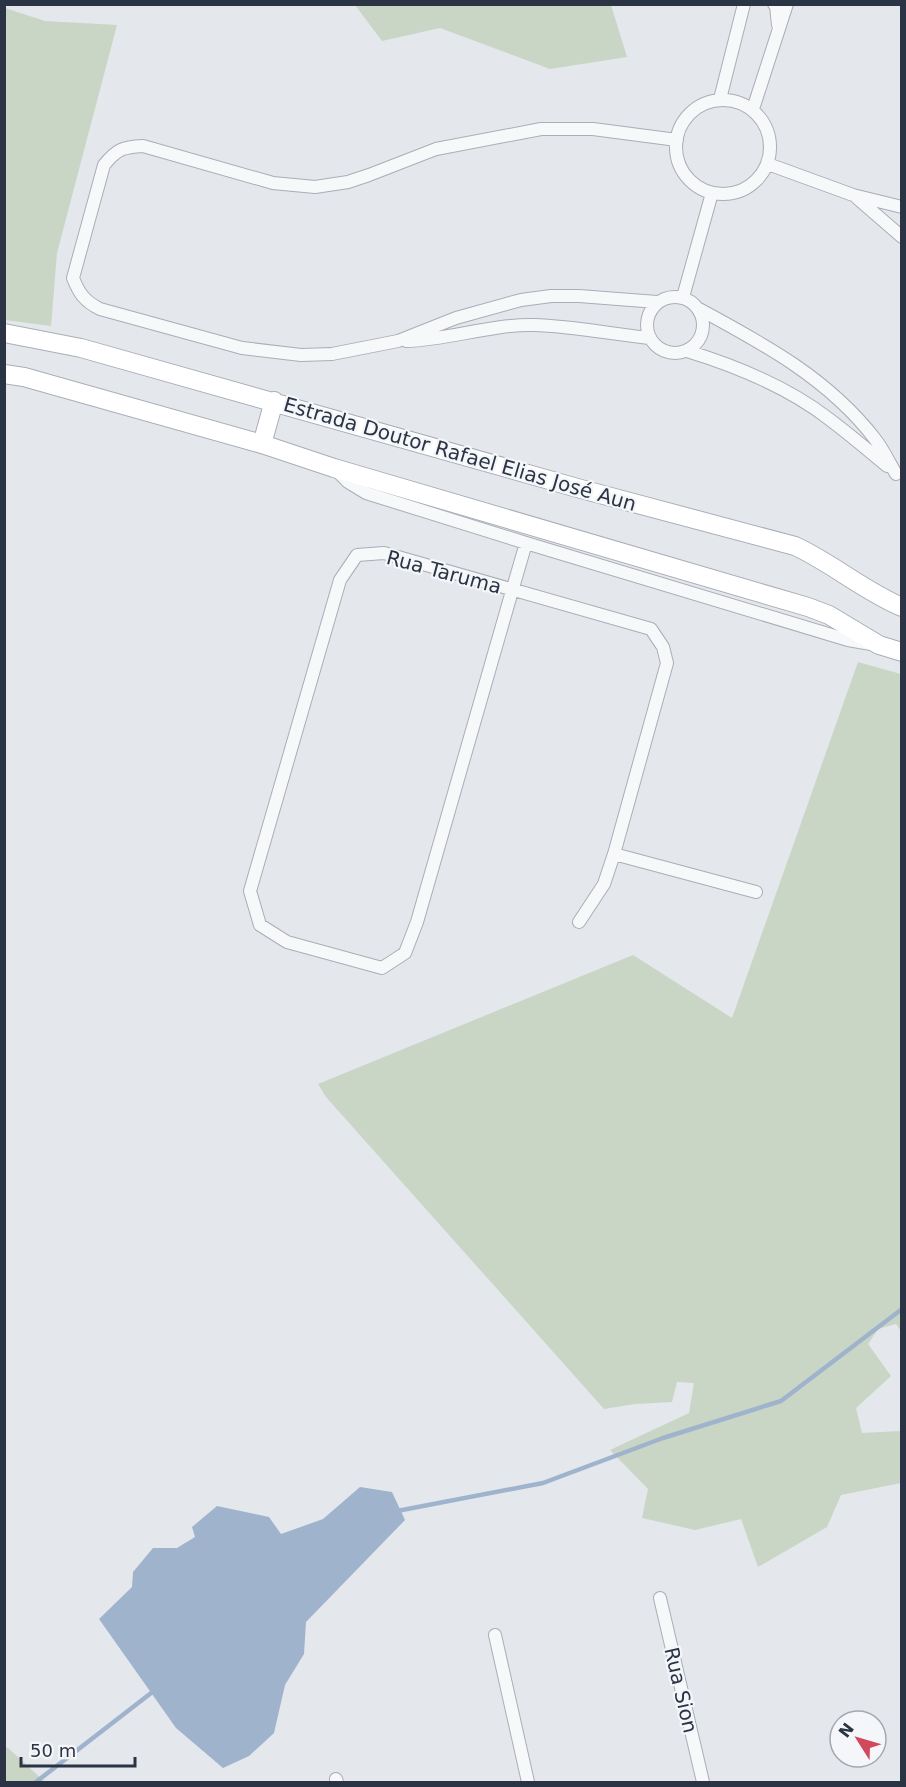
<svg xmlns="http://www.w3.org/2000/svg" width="906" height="1787" viewBox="0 0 906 1787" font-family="'DejaVu Sans',sans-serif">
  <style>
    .green { fill: #c9d6c5 }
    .water { fill: #9fb4cc }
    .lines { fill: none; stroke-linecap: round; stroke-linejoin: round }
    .stream { stroke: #9fb4cc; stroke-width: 4.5 }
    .street-casing { stroke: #a9aeb7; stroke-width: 14 }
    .secondary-casing { stroke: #a9aeb7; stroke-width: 20 }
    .street { stroke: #f7f8fa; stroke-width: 12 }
    .secondary { stroke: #fff; stroke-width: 18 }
    .labels { text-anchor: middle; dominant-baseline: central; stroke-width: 4.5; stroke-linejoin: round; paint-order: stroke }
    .street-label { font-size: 20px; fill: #2b3445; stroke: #f4f6f9 }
  </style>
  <rect width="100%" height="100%" fill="#e4e7ec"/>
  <path class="green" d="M355 5H611L627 57 550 69 440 28 382 41Z
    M5 8 45 21 117 25 57 253 51 326 5 320Z
    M858 662 901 674V1331L896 1324 878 1329 868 1344 891 1376 856 1408 862 1433 901 1431V1483L841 1495 827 1527 758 1567 741 1519 695 1530 642 1518 648 1489 610 1450 689 1413 694 1383 677 1382 672 1402 635 1404 604 1409 326 1097 318 1084 633 955 732 1018Z
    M7 1747 45 1782H5V1750Z"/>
  <path class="water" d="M360 1487 392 1492 405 1520 306 1622 304 1654 285 1685 274 1733 249 1756 223 1768 176 1728 99 1619 132 1587 133 1572 153 1548H177L195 1537 192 1527 217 1506 269 1517 281 1534 323 1519Z"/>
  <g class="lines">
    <path class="stream" d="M397 1511 543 1483 663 1438 781 1401 902 1309
      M36 1782 155 1690"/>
    <g class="street-casing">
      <path id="street" d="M774 4 776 6 778 25
        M720 99 744 4
        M676 147a47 47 0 1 1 94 0a47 47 0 1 1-94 0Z
        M753 109 787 4
        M768 164 853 195 902 207
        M857 198 902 237
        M647 325a28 28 0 1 1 56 0a28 28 0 1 1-56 0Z
        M683 297 712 193
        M657 302 579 296H551L521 300 456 318 398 341 332 354 301 355 242 348 100 309C84 301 79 293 73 278L104 165C117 149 123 147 143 146L273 183 315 187 348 182 369 175 436 149 541 129H593L677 140
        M699 309C764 344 829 379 875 439 883 449 889 462 896 474
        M406 341C449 340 491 324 534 325 572 326 611 334 649 338
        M687 351C736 366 788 387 829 419 849 434 868 450 887 466
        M337 471 348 482 366 493 526 543 848 640 871 644
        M526 543 512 591 417 922 405 953 382 968 287 942 260 925 250 891 340 580 357 555 384 553 651 629 663 647 667 663 614 854 604 884 579 922
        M614 854 756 892
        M660 1598 703 1782
        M495 1635 528 1782
        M336 1779 337 1782"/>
    </g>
    <g class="secondary-casing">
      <path id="secondary" d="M4 333 81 348 581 489 795 546C832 563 864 591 902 607
        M4 374 24 377 262 444 334 468 808 607 829 615 879 645 902 652
        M262 444 274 401"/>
    </g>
    <use href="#street" class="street"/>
    <use href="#secondary" class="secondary"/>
  </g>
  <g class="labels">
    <g class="street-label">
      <text transform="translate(460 454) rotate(16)">Estrada Doutor Rafael Elias José Aun</text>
      <text transform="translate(444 572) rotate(15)">Rua Taruma</text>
      <text transform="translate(681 1690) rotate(77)">Rua Sion</text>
    </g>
  </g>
  <rect width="906" height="1787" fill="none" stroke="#2b3445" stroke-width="12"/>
  <g transform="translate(858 1739) rotate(307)"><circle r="28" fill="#f4f6f9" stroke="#a4a8b1" stroke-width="1.5"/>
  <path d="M0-4.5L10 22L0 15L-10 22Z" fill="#d1495b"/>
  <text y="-9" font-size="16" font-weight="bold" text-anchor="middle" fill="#2b3445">N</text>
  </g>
  <path d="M21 1757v9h114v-9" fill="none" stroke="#2b3445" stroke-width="3"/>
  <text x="30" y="1757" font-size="18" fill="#2b3445" stroke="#f4f6f9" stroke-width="4.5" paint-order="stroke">50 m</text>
</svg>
